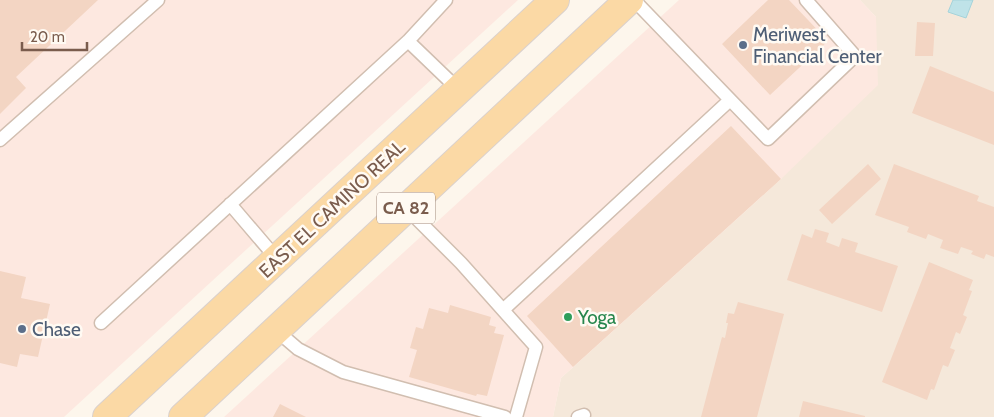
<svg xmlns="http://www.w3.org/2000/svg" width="994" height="417" viewBox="0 0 994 417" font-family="Cabin,sans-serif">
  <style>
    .residential { fill: #f5e8da }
    .commercial { fill: #fde8e0 }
    .water { fill: #bfe3e8; stroke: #a5d3da }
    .building { fill: #f3d5c3 }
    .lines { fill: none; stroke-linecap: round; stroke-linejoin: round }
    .lane-casing { stroke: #d1beb0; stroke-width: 15 }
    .primary-casing { stroke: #dad1cd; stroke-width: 30 }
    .lane { stroke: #fff; stroke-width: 12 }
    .primary { stroke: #fbd9a5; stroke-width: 28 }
    .service-dot { fill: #5c6f8a; stroke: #fffaf3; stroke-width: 2 }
    .leisure-dot { fill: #2e9e5b; stroke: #fffaf3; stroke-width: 2 }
    .labels { text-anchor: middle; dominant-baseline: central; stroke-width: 5; stroke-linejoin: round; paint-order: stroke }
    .shield { fill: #fffaf3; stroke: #a28b7f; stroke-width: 1 }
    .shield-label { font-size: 18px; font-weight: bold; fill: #7a5c4d }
    .service-label { font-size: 19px; fill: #4e5e75; stroke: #fffaf3; text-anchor: start }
    .street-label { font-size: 19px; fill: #7a5c4d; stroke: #fffaf3 }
    .leisure-label { font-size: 19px; fill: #27864d; stroke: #fffaf3; text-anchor: start }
  </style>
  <rect width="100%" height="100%" fill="#fdf6ec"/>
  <path class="residential" d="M860 0H994V417H553L561 378 781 179 876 17Z"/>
  <path class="commercial" d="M0 0H518L64 417H0Z
    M679 0H860L876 17 878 85 781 179 561 378 553 417H224Z"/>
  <path class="water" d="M953 0H973L966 18 948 12Z"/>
  <path class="building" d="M0 0H98L16 77 26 88 0 114Z
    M768 0H789L828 41 770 95 722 44Z
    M917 22 935 23 933 56H915Z
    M930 66 994 92V145L912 113Z
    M731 126 781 179 573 367 527 316Z
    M868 164 881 179 832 224 819 210Z
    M894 164 979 196 977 201 994 207V257L986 254 984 259 971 254 973 251 961 247 958 254 940 248 943 240 928 234 926 239 907 232 909 227 875 215Z
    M815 229 829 233 826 242 839 247 842 238 858 243 855 252 898 266 882 312 787 280 802 234 812 238Z
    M929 262 973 280 969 290 972 291 963 315 967 317 960 334 956 332 950 348 955 350 948 367 943 365 934 390 931 389 927 400 882 382Z
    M0 271 26 277 21 298 50 304 38 357 20 354 17 367 0 363Z
    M738 302 784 314 757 417H701L722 337 725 338 728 323H726L728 313 734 314Z
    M450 305 491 317 489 325 496 327 494 333 504 335 487 396 477 394 476 396 409 377 417 350 410 348 416 327 423 329 429 308 448 313Z
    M803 401 865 416V417H799Z
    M280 404 306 417H273Z"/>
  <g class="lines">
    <g class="lane-casing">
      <path id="lane" d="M634 0 768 139 855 56 806 0
        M408 41 459 90
        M0 140 158 0
        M230 204 277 259
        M406 208 461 263 536 347 516 417
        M503 310 730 100
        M101 323 408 41 446 0
        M277 331 298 349 343 372 505 417
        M578 417 584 415"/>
    </g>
    <g class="primary-casing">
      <path id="primary" d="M107 417 555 0
        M183 417 629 0"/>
    </g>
    <use href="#lane" class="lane"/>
    <use href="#primary" class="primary"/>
  </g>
  <g class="service-dot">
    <circle cx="743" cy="45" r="5"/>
    <circle cx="22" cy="329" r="5"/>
  </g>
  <circle class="leisure-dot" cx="568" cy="317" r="5"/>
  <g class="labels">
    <rect class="shield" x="377" y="192.5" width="58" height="31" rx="4"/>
    <g class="shield-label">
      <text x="406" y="208">CA 82</text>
    </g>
    <g class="service-label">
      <text x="753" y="34">Meriwest<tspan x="753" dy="22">Financial Center</tspan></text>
      <text x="32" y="329">Chase</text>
    </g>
    <g class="street-label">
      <text transform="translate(332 209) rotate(-43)">EAST EL CAMINO REAL</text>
    </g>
    <g class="leisure-label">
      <text x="578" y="317">Yoga</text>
    </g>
  </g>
  <path d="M22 42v8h65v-8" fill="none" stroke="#7a5c4d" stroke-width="2.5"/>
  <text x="30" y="42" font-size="15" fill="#7a5c4d" stroke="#fffaf3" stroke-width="4" paint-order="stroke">20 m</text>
</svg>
